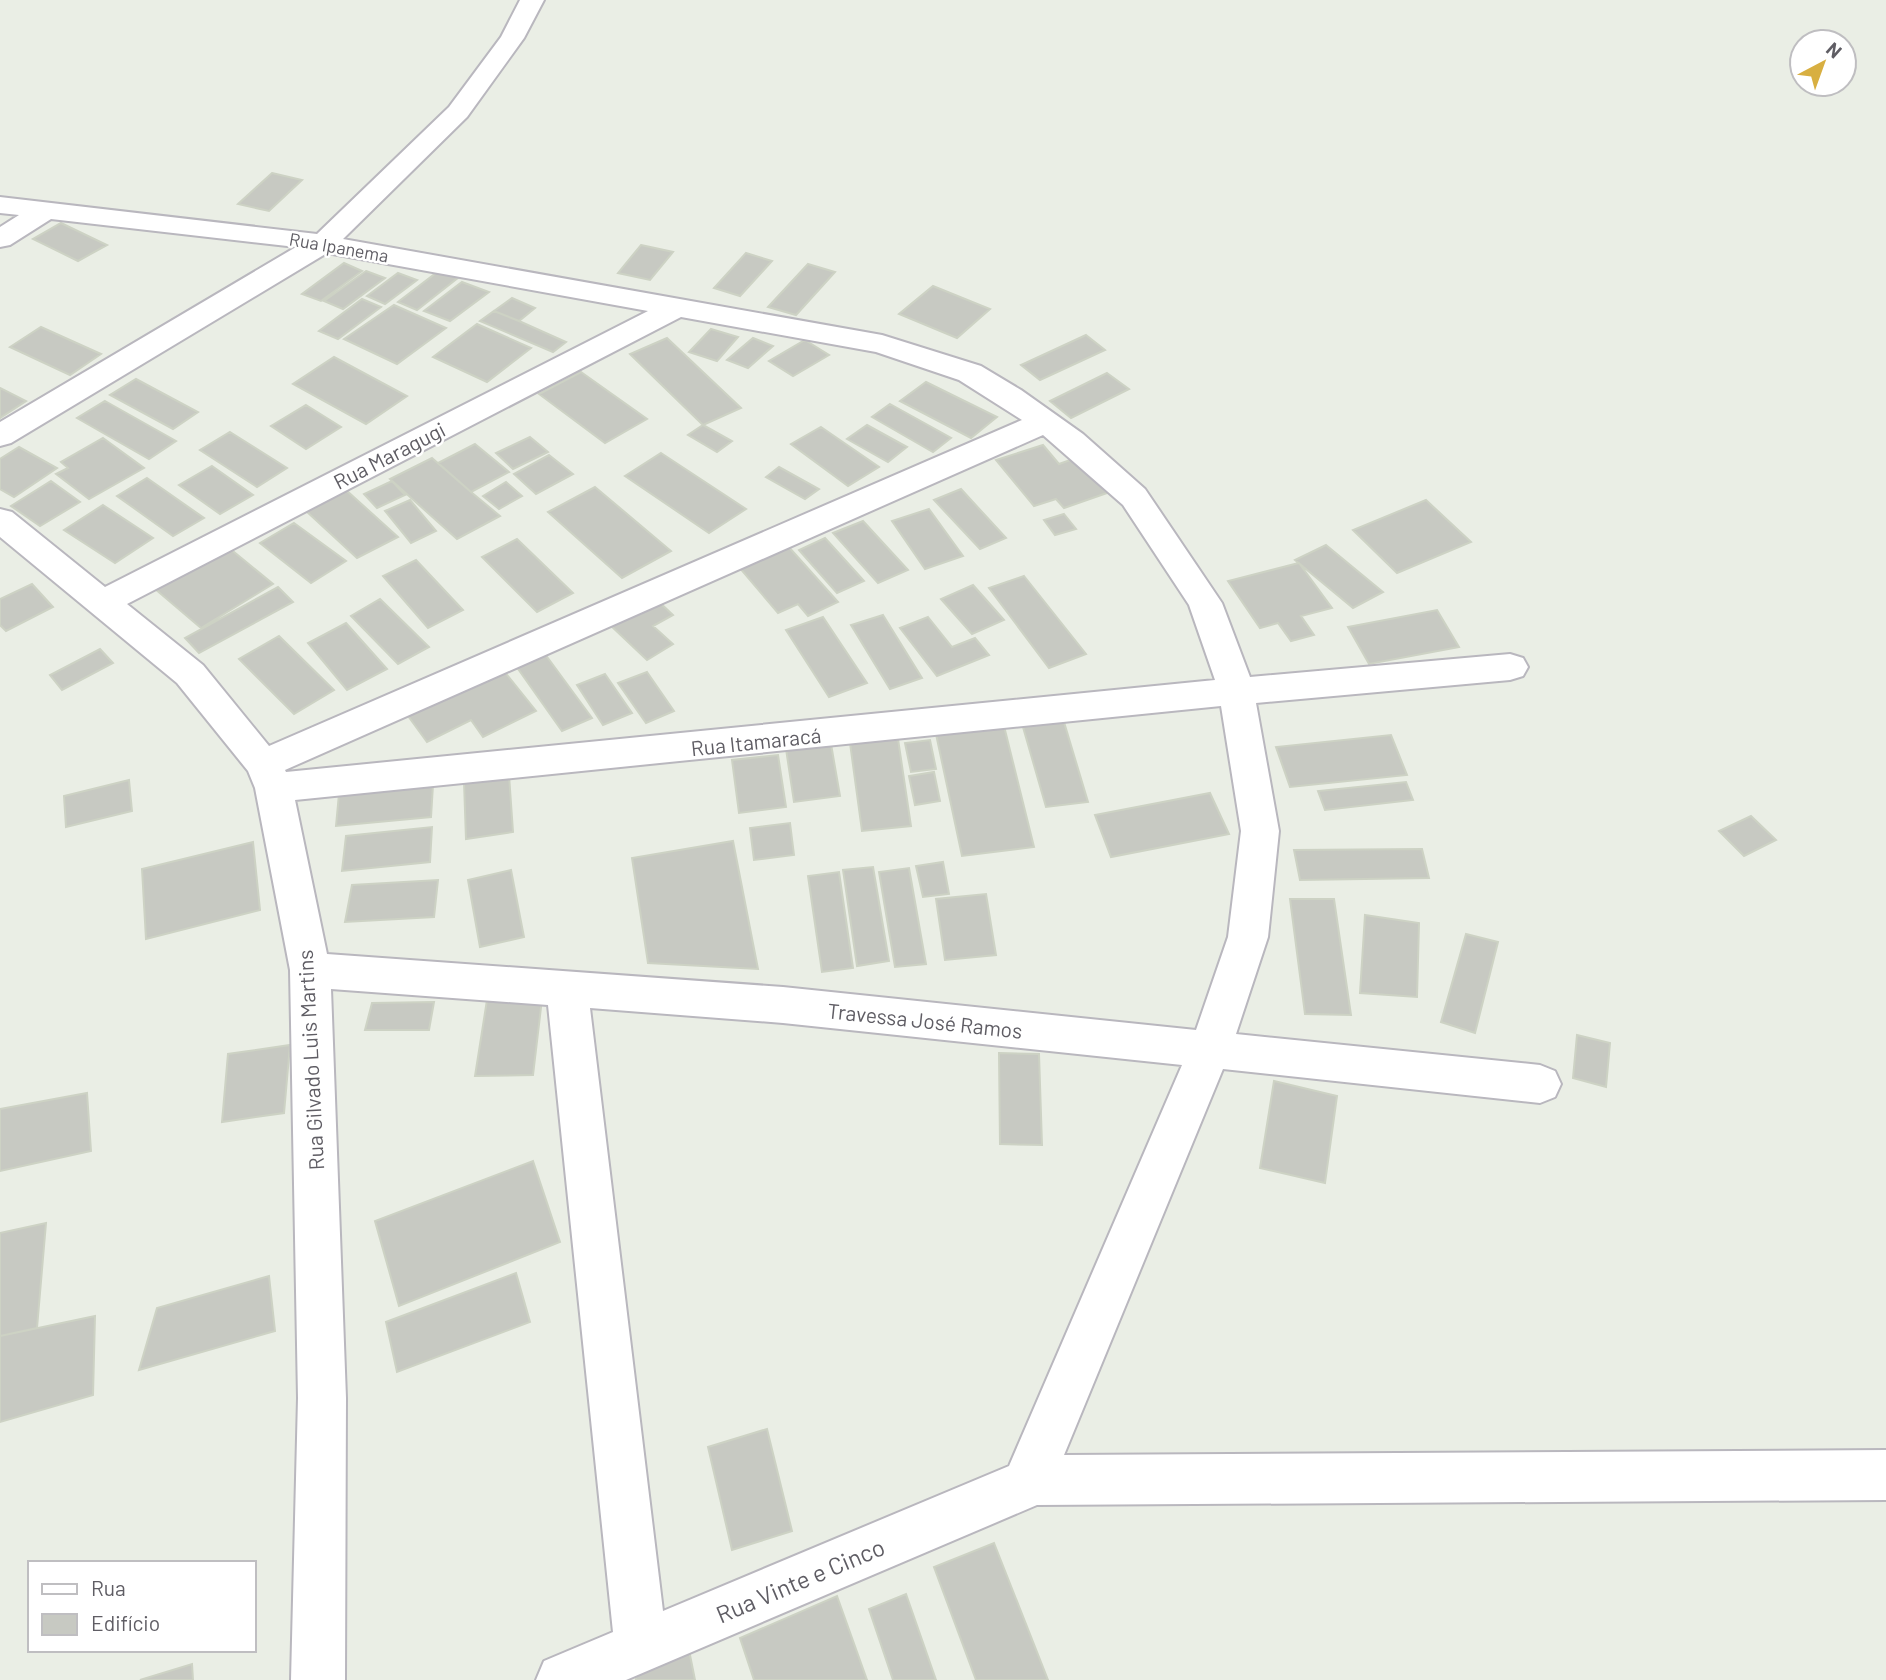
<svg xmlns="http://www.w3.org/2000/svg" width="1886" height="1680" viewBox="0 0 1886 1680" font-family="Barlow,sans-serif">
  <style>
    .building { fill: #c7c9c2; stroke: #cdd2c4; stroke-width: 2 }
    .lines { fill: none; stroke-linecap: round; stroke-linejoin: round }
    .minor-casing { stroke: #b9b7be; stroke-width: 4 }
    .minor { fill: #fff; fill-rule: evenodd }
    .labels { text-anchor: middle; dominant-baseline: central; stroke-width: 5; stroke-linejoin: round; paint-order: stroke }
    .far-street-label { font-size: 18px; fill: #5f5d64; stroke: #fff }
    .street-label { font-size: 21px; fill: #5f5d64; stroke: #fff }
    .near-street-label { font-size: 24px; fill: #5f5d64; stroke: #fff }
  </style>
  <rect width="100%" height="100%" fill="#eaeee5"/>
  <path class="building" d="M272 173 302 180 269 211 238 204Z
    M61 223 107 245 78 261 33 239Z
    M641 245 673 252 650 280 618 273Z
    M746 253 772 261 740 296 714 288Z
    M344 263 362 271 321 301 302 294Z
    M808 264 835 272 796 315 768 307Z
    M440 270 459 277 417 310 398 302Z
    M366 271 385 278 343 309 324 301Z
    M398 273 417 280 385 304 367 296Z
    M462 282 489 292 450 321 424 311Z
    M933 286 990 309 957 338 899 314Z
    M512 298 535 308 519 321 494 311Z
    M362 299 381 307 338 339 319 331Z
    M394 305 446 328 397 364 344 339Z
    M494 311 519 321 566 342 553 352 480 321Z
    M477 324 531 348 487 382 433 357Z
    M41 327 101 354 70 375 10 347Z
    M711 329 738 337 717 361 689 352Z
    M1086 335 1105 350 1040 380 1021 365Z
    M667 338 741 408 703 425 630 354Z
    M753 338 773 346 748 368 727 360Z
    M805 340 829 355 793 376 769 361Z
    M334 357 407 396 366 424 293 384Z
    M581 372 647 419 605 443 539 394Z
    M1107 373 1129 389 1071 418 1050 401Z
    M136 379 198 412 173 429 110 395Z
    M926 382 997 417 971 438 900 401Z
    M0 388 26 401 0 418Z
    M105 401 176 441 149 459 77 418Z
    M890 404 951 438 933 452 872 417Z
    M306 405 341 427 306 449 271 426Z
    M703 425 732 441 717 452 688 435Z
    M867 425 907 447 888 462 847 439Z
    M821 427 879 467 848 486 791 444Z
    M230 432 287 468 257 487 200 450Z
    M530 437 548 452 513 469 496 453Z
    M103 438 144 468 89 499 56 474 68 468 61 462Z
    M475 444 509 472 471 492 438 463Z
    M1043 445 1059 464 1076 458 1107 493 1064 508 1056 499 1034 506 996 460Z
    M19 447 57 468 14 497 0 489V459Z
    M661 453 746 509 709 533 625 476Z
    M549 455 573 474 536 494 514 474Z
    M432 458 471 492 500 516 457 539 390 479Z
    M212 466 253 495 220 514 179 485Z
    M779 467 819 489 805 499 766 477Z
    M147 478 204 518 173 536 117 496Z
    M51 481 80 502 40 526 11 506Z
    M392 481 405 495 377 508 364 494Z
    M506 482 522 496 499 509 483 496Z
    M595 487 671 551 622 578 548 512Z
    M961 489 1006 538 980 549 934 500Z
    M346 490 398 537 357 558 306 511Z
    M410 500 436 531 411 543 385 511Z
    M1426 500 1471 542 1397 573 1353 530Z
    M103 505 153 538 115 563 64 530Z
    M929 509 963 556 925 569 892 521Z
    M1064 514 1076 529 1055 535 1044 520Z
    M863 521 908 570 878 583 833 533Z
    M294 523 346 561 311 583 260 543Z
    M825 538 864 581 837 593 799 550Z
    M517 539 573 593 537 612 482 557Z
    M787 545 838 602 808 616 798 604 778 613 738 566Z
    M1326 545 1383 592 1353 608 1295 560Z
    M228 547 273 584 201 628 155 589Z
    M416 560 463 610 428 628 383 576Z
    M1299 563 1332 608 1301 616 1314 635 1291 641 1278 623 1260 628 1228 581Z
    M1024 576 1086 654 1049 668 989 588Z
    M32 584 53 607 6 631 0 625V599Z
    M973 585 1004 620 972 634 941 599Z
    M278 587 293 602 199 653 185 638Z
    M380 599 429 647 398 664 351 616Z
    M656 599 673 615 653 626 673 644 647 660 610 625Z
    M1437 610 1459 647 1369 664 1348 627Z
    M883 615 922 678 890 689 851 625Z
    M823 617 867 683 829 697 786 630Z
    M928 617 952 647 975 638 989 655 937 676 900 628Z
    M346 623 387 669 347 690 308 643Z
    M279 636 334 690 294 714 239 659Z
    M100 649 113 663 62 690 50 675Z
    M545 654 592 718 562 731 516 666Z
    M504 671 536 711 483 737 471 720 427 742 408 716Z
    M647 672 674 711 646 723 618 683Z
    M605 674 632 713 603 725 577 685Z
    M1064 722 1088 802 1046 807 1023 727Z
    M1004 726 1034 847 962 856 936 734Z
    M1391 735 1407 775 1290 787 1276 747Z
    M898 739 911 826 862 831 850 743Z
    M930 740 936 769 911 772 905 743Z
    M831 744 840 796 794 802 786 749Z
    M778 755 786 807 739 813 732 760Z
    M934 772 940 801 915 805 909 776Z
    M509 775 513 832 466 839 464 782Z
    M129 780 132 811 66 827 64 796Z
    M1406 782 1413 800 1325 810 1318 791Z
    M433 785 431 817 336 826 339 794Z
    M1210 793 1229 834 1111 857 1095 815Z
    M1751 816 1776 840 1744 856 1719 831Z
    M790 823 794 855 754 860 750 828Z
    M432 827 430 862 342 871 346 836Z
    M733 841 758 969 648 963 632 858Z
    M253 842 260 910 146 939 142 869Z
    M1422 849 1429 878 1300 880 1294 850Z
    M943 862 949 894 923 897 916 866Z
    M873 867 889 961 857 966 843 870Z
    M909 868 926 964 895 967 879 872Z
    M511 870 524 937 480 947 468 880Z
    M839 872 853 968 822 972 808 876Z
    M438 880 434 917 345 922 352 885Z
    M986 894 996 955 945 960 936 899Z
    M1290 899H1334L1351 1015 1305 1014Z
    M1365 915 1419 923 1417 997 1360 993Z
    M1466 934 1498 942 1475 1033 1441 1022Z
    M542 999 533 1075 475 1076 487 1000Z
    M434 1002 429 1030H365L372 1003Z
    M1577 1035 1610 1043 1606 1087 1573 1078Z
    M290 1045 284 1113 222 1122 228 1054Z
    M999 1053 1039 1054 1042 1145 1000 1144Z
    M1274 1081 1337 1096 1325 1183 1260 1168Z
    M87 1093 91 1151 0 1171V1109Z
    M533 1161 560 1242 399 1306 375 1221Z
    M46 1223 37 1328 0 1336V1233Z
    M516 1273 530 1322 397 1372 386 1322Z
    M269 1276 275 1331 139 1370 157 1308Z
    M95 1316 93 1395 0 1422V1336Z
    M767 1429 792 1531 732 1550 708 1447Z
    M994 1543 1048 1680H976L934 1567Z
    M906 1594 936 1680H893L869 1609Z
    M837 1596 867 1680H754L740 1638Z
    M689 1650 695 1680H636L634 1668Z
    M192 1664 193 1680H140Z"/>
  <g class="lines">
    <g class="minor-casing">
      <path id="minor" d="M520 0H544L524 38 467 117 343 239 882 335 981 366 1021 390 1083 434 1145 489 1222 603 1250 677 1510 654 1523 658 1528 667 1523 676 1510 680 1256 703 1279 831 1268 937 1236 1034 1540 1065 1555 1071 1561 1084 1555 1097 1540 1103 1223 1069 1064 1455 1886 1450V1500L1037 1505 626 1680H536L544 1661 613 1632 548 1005 331 989 346 1398 345 1680H291L298 1398 290 970 255 788 248 771 177 683 0 537V509L12 512 105 587 648 311 327 253 11 443 0 446V422L296 247 51 219 10 245 0 247V227L19 215 0 213V197L317 234 449 107 501 37ZM681 317 876 352 959 380 1022 420 269 746 203 665 127 604ZM1043 435 1123 505 1189 605 1215 680 286 772 285 770ZM1221 706 1241 831 1228 937 1196 1030 783 987 327 954 295 800ZM590 1008 783 1023 1182 1065 1009 1466 663 1611Z"/>
    </g>
    <use href="#minor" class="minor"/>
  </g>
  <g class="labels">
    <g class="far-street-label">
      <text transform="translate(339 247) rotate(10)">Rua Ipanema</text>
    </g>
    <g class="street-label">
      <text transform="translate(389 455) rotate(-27)">Rua Maragugi</text>
      <text transform="translate(756 741) rotate(-6)">Rua Itamaracá</text>
      <text transform="translate(925 1020) rotate(6)">Travessa José Ramos</text>
      <text transform="translate(310 1060) rotate(-93)">Rua Gilvado Luis Martins</text>
    </g>
    <g class="near-street-label">
      <text transform="translate(800 1580) rotate(-23)">Rua Vinte e Cinco</text>
    </g>
  </g>
  <rect x="28" y="1561" width="228" height="91" fill="#ffffff" stroke="#bfbec1" stroke-width="2"/>
  <rect x="42" y="1584" width="35" height="10" fill="#ffffff" stroke="#bfbec1" stroke-width="2"/>
  <text x="91" y="1596" font-size="21" fill="#5f5d64">Rua</text>
  <rect x="42" y="1614" width="35" height="21" fill="#c7c9c2" stroke="#bfbec1" stroke-width="2"/>
  <text x="91" y="1631" font-size="21" fill="#5f5d64">Edifício</text>
  <g transform="translate(1823 63) rotate(41)"><circle r="33" fill="#ffffff" stroke="#bfbec1" stroke-width="2"/>
  <path d="M0-5L12 26L0 18L-12 26Z" fill="#d8af41"/>
  <text y="-10" font-size="19" font-weight="bold" text-anchor="middle" fill="#5f5d64">N</text>
  </g>
</svg>
